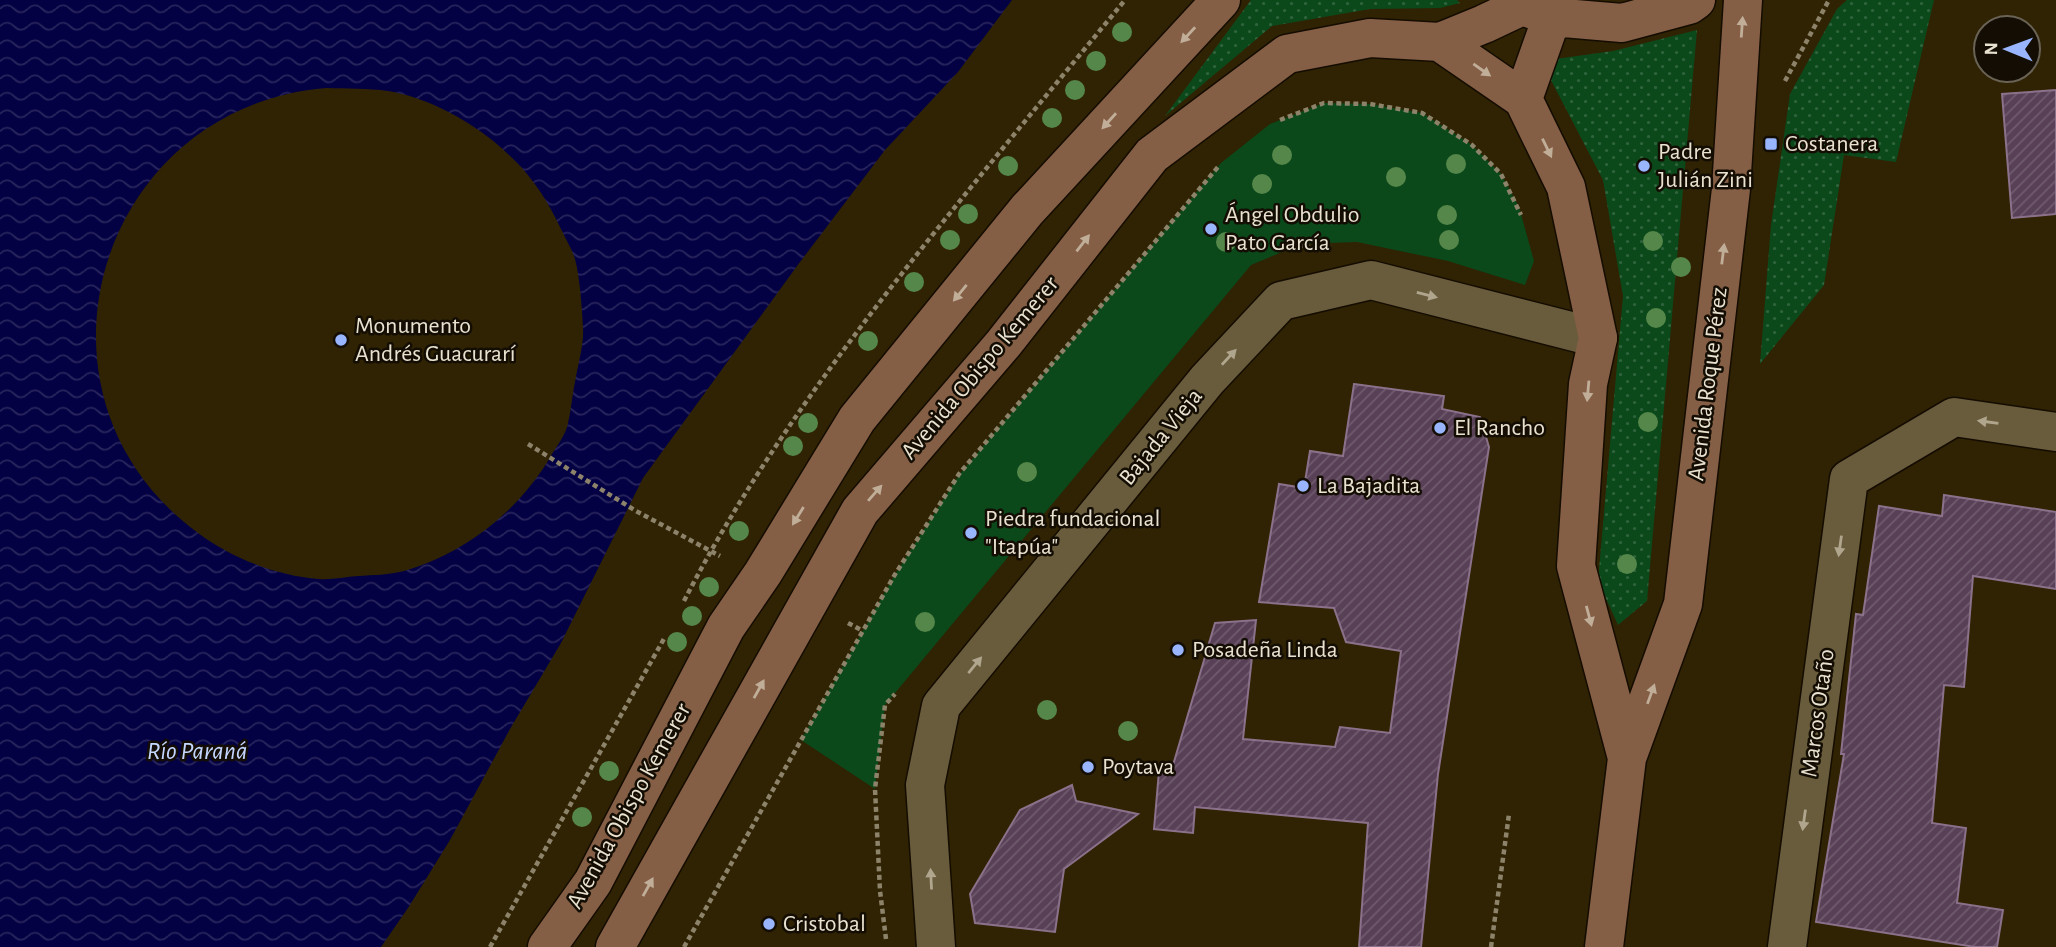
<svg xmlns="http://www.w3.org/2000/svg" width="2056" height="947" viewBox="0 0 2056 947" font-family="'Alegreya Sans',sans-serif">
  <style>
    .grass { fill: url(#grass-dots) }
    .park { fill: #0b491b }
    .water { fill: url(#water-waves); fill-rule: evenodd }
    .building { fill: url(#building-hatch); stroke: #8c718b; stroke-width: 2 }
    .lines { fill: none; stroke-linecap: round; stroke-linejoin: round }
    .minor-casing { stroke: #150c00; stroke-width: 41 }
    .secondary-casing { stroke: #150c00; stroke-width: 41 }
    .path { stroke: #8d836a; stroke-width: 4.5; stroke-dasharray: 5 3.5; stroke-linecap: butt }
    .minor { stroke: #695c3c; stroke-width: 38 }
    .secondary { stroke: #845f46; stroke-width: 38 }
    .tree { fill: #56874a }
    .oneway { fill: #c1ae99 }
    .oneway2 { fill: #b0a68d }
    .poi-dot { fill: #99b5fd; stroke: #130d03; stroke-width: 2.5 }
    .labels { text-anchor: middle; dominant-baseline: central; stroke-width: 5; stroke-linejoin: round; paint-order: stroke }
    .poi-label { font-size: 24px; fill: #eae2d0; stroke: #130d03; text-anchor: start }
    .street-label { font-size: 24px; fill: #eae2d0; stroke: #130d03 }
    .water-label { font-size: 26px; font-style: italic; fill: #c4d6ff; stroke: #130d03 }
  </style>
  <defs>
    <pattern id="grass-dots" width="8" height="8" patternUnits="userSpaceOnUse" patternTransform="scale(1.75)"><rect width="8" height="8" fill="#0b491b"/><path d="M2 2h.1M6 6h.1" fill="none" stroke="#2f633b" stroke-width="1.8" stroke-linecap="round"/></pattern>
    <pattern id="water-waves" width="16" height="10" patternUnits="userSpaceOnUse" patternTransform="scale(1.75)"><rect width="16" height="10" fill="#030043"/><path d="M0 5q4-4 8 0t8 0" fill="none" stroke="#28255d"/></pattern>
    <pattern id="building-hatch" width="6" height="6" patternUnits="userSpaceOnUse" patternTransform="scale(1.75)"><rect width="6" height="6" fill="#584057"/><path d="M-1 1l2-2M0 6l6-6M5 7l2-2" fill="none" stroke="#705b6e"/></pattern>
  </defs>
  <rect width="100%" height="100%" fill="#2f2303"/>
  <path class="grass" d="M1251 0H1457L1460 3 1440 8 1370 9 1272 26 1165 116Z
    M1847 0H1934L1896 162 1844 155 1824 285 1760 364 1771 225 1790 94 1837 9Z
    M1697 30 1647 601 1618 625 1598 581 1623 296 1603 180 1541 61 1613 51Z"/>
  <path class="park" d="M1324 103 1370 104 1422 113 1472 145 1501 174 1519 207 1534 261 1525 285 1448 261 1357 242 1301 244 1251 265 885 705 875 789 801 740 894 576 959 475 1221 163 1270 124Z"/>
  <path class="water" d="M0 0H1012L958 72 885 150 797 266 643 478 561 643 510 729 450 840 408 908 381 947H0ZM326 88C346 89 368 88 388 91 425 97 463 117 492 140 526 168 543 191 562 231 566 240 572 249 575 259 580 278 582 308 583 328 584 345 578 364 575 382 572 396 571 413 567 427 564 437 557 446 552 454 520 510 466 553 404 571 389 575 373 575 358 576 345 577 331 580 319 579 276 576 232 558 198 533 11 396 97 107 326 88Z"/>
  <path class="building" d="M2056 90V214L2012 218 2002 94Z
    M1354 384 1444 396 1442 409 1480 417 1489 447 1438 774 1421 947H1359L1368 823 1195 807 1193 833 1154 829 1159 771 1171 772 1215 623 1256 620 1243 739 1335 747 1340 727 1390 733 1401 651 1346 642 1334 608 1259 602 1279 484 1304 488 1310 451 1343 456Z
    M1944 495 2056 512V589L1973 576 1964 687 1944 685 1932 823 1966 828 1957 903 2003 910 1997 947H1975L1816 922 1844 754H1841L1856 614 1863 615 1879 506 1942 516Z
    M1072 785 1076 801 1138 814 1064 869 1055 932 975 923 970 894 1020 810Z"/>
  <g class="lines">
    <g class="minor-casing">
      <path id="minor" d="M936 947 925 785 941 706 1207 380 1281 301 1371 280 1598 338
        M1787 947 1849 479 1954 417 2056 432"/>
    </g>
    <g class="secondary-casing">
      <path id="secondary" d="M1528 8 1552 17 1622 23 1689 5 1696 0
        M1552 17 1523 99 1566 187 1598 338 1588 384 1576 566 1627 758
        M1440 42 1523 99
        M547 947 593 882 726 627 763 573 857 419 1027 210 1221 0
        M615 947 860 511 1004 343 1152 155 1287 54 1370 38 1440 42 1484 24 1522 6
        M1604 947 1627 758 1683 604 1731 189 1743 0"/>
    </g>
    <path class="path" d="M1785 81 1829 0
      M1280 120 1324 103 1370 104 1422 113 1472 145 1501 174 1521 215
      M1291 249 1309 244
      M528 444 636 511 720 556
      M684 601C751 471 839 352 930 238 994 158 1060 79 1125 0
      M848 623 863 631
      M886 939 880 891 875 789 885 705 895 694
      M490 947 665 637
      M684 947 894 576 959 474 1218 167
      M1491 947 1509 814"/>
    <use href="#minor" class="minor"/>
    <use href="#secondary" class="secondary"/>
  </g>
  <g class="tree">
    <circle cx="1122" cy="32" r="10"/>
    <circle cx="1096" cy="61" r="10"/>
    <circle cx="1075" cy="90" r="10"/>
    <circle cx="1052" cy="118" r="10"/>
    <circle cx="1282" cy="155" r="10"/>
    <circle cx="1456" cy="164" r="10"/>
    <circle cx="1008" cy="166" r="10"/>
    <circle cx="1396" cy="177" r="10"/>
    <circle cx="1262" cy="184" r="10"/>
    <circle cx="968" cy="214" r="10"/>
    <circle cx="1447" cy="215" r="10"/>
    <circle cx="950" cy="240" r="10"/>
    <circle cx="1449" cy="240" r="10"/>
    <circle cx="1653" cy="241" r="10"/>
    <circle cx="1226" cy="242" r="10"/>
    <circle cx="1681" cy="267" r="10"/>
    <circle cx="914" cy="282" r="10"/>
    <circle cx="1656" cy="318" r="10"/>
    <circle cx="868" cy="341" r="10"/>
    <circle cx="1648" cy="422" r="10"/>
    <circle cx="808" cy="423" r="10"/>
    <circle cx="793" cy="446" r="10"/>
    <circle cx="1027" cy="472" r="10"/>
    <circle cx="739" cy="531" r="10"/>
    <circle cx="1627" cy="564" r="10"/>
    <circle cx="709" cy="587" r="10"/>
    <circle cx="692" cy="616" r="10"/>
    <circle cx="925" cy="622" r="10"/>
    <circle cx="677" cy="642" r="10"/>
    <circle cx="1047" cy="710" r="10"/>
    <circle cx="1128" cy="731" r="10"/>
    <circle cx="609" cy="771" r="10"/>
    <circle cx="582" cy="817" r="10"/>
  </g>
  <defs><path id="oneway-solid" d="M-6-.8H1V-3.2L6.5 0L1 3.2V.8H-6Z" transform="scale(1.75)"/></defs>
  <g class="oneway">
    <use href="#oneway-solid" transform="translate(1742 27) rotate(-86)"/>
    <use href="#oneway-solid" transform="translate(1188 35) rotate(133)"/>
    <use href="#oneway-solid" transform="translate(1482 70) rotate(35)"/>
    <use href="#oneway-solid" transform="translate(1109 121) rotate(132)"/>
    <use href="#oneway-solid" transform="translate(1547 148) rotate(64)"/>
    <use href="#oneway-solid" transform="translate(1083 243) rotate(-52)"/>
    <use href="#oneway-solid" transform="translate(1723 254) rotate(-83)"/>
    <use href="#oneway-solid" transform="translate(960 293) rotate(129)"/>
    <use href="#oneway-solid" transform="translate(1588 391) rotate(95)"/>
    <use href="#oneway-solid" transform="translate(875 493) rotate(-49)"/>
    <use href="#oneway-solid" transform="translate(798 516) rotate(122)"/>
    <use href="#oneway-solid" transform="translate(1589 616) rotate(75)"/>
    <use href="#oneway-solid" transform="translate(759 689) rotate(-61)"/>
    <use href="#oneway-solid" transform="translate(1651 694) rotate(-70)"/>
    <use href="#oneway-solid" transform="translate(648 887) rotate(-61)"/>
  </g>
  <g class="oneway2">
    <use href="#oneway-solid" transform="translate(1427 295) rotate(14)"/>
    <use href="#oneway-solid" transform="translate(1229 357) rotate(-47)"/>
    <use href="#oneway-solid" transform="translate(1988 422) rotate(-172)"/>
    <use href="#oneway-solid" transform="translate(1840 546) rotate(98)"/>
    <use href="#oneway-solid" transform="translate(975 665) rotate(-51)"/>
    <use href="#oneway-solid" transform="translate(1804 820) rotate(98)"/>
    <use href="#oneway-solid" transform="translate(931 879) rotate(-93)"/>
  </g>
  <g class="poi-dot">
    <rect x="1764" y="137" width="14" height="14" rx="3.5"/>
    <circle cx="1644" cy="166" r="7"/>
    <circle cx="1211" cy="229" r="7"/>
    <circle cx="341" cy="340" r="7"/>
    <circle cx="1440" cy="428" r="7"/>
    <circle cx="1303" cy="486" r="7"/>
    <circle cx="971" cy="533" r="7"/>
    <circle cx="1178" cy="650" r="7"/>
    <circle cx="1088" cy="767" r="7"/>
    <circle cx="769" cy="924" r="7"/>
  </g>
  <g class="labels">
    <g class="poi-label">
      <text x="1785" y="144">Costanera</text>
      <text x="1658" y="152">Padre<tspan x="1658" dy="28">Julián Zini</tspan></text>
      <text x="1225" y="215">Ángel Obdulio<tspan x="1225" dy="28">Pato García</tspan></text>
      <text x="355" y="326">Monumento<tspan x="355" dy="28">Andrés Guacurarí</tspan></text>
      <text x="1454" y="428">El Rancho</text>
      <text x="1317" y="486">La Bajadita</text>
      <text x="985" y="519">Piedra fundacional<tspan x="985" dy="28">"Itapúa"</tspan></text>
      <text x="1192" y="650">Posadeña Linda</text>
      <text x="1102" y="767">Poytava</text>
      <text x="783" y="924">Cristobal</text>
    </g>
    <g class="street-label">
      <text transform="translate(980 368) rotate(-50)">Avenida Obispo Kemerer</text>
      <text transform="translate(1708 384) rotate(-83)">Avenida Roque Pérez</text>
      <text transform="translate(1161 437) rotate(-51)">Bajada Vieja</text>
      <text transform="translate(1818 713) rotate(-82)">Marcos Otaño</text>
      <text transform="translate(629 806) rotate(-61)">Avenida Obispo Kemerer</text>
    </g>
    <g class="water-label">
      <text x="197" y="751">Río Paraná</text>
    </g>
  </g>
  <g transform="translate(2007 49) rotate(271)"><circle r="33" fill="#130d03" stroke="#696255" stroke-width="2"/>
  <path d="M0-5L12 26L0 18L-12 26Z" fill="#99b5fd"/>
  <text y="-10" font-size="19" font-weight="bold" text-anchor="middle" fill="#eae2d0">N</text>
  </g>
</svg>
